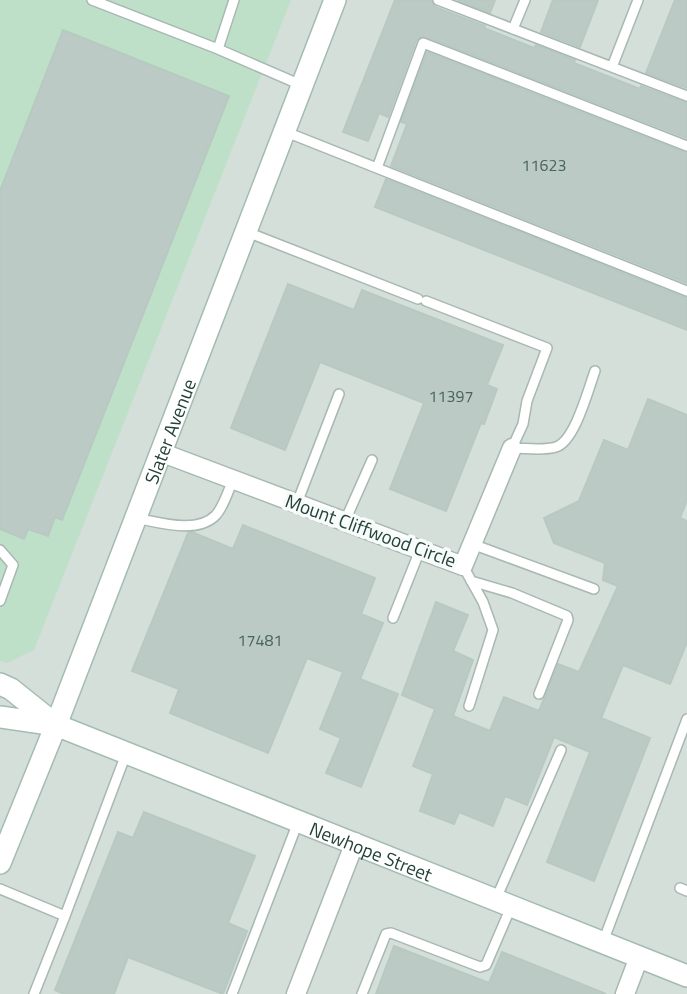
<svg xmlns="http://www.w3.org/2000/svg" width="687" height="994" viewBox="0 0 687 994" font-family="'Titillium Web',sans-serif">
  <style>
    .built { fill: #d4dfda }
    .green { fill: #bfe0c8 }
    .building { fill: #bbcac4; stroke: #b8c9c2; stroke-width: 2 }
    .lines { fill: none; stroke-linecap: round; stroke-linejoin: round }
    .lane-casing { stroke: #a8b8b2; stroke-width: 12 }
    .street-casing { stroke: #a8b8b2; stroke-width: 21 }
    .secondary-casing { stroke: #a4bbb3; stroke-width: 24 }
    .lane { stroke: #fff; stroke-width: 9 }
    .street { stroke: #fff; stroke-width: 18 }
    .secondary { stroke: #fff; stroke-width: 21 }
    .labels { text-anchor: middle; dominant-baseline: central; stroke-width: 7; stroke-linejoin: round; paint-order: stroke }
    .number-label { font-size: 16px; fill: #4a645c }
    .street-label { font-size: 19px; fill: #24423a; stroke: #f7fbf9 }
  </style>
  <rect width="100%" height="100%" fill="#e6efeb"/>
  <path class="built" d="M0 0H687V994H0Z"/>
  <path class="green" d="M0 0H291L34 650 7 663 0 661Z"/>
  <path class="building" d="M395 0H431L435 7 485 26 484 28 534 48 536 45 575 60 574 63 640 89 641 86 687 103V138L423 36 416 41 388 117 379 113 368 141 343 132Z
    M457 0H495L490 13Z
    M553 0H598L580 47 541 32Z
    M675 0H687V88L646 73Z
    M63 30 229 96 62 520 55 517 48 536 28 529 24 539 0 529V191Z
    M427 52 687 153V283L391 166 407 124 401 122Z
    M386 179 687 298V330L375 207Z
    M288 284 354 310 362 290 503 345 487 385 497 389 484 424 481 423 446 511 390 489 424 403 320 362 285 450 231 428Z
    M648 399 687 415V500L680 518 687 521V642L670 684 623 665 601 718 650 738 594 881 547 862 590 752 554 737 527 805 505 796 493 826 459 812 454 824 420 811 433 774 413 766 435 709 402 695 436 602 468 615 453 651 473 660 453 716 490 731 504 697 539 711 558 664 579 672 618 586 603 580 605 563 554 543 544 518 579 501 604 440 628 450Z
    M243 525 375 578 361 614 383 623 360 679 398 694 361 787 326 773 341 738 320 729 343 672 307 658 268 753 170 713 179 689 132 671 188 533 192 532 233 549Z
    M144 812 255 856 228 923 247 931 223 994 128 957 114 994H64L55 990 118 832 133 838Z
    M394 946 489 983 502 952 606 994H376Z"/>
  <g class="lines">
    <g class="lane-casing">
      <path id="lane" d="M92 0 218 49 234 0
        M438 0 687 96
        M513 29 525 0
        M218 49 301 85
        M612 67 638 0
        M286 132 687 291
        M377 168 423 43 687 146
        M247 232 418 299
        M426 301 547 348 527 401 523 424 512 448C526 448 543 451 556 447 575 441 588 390 595 371
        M297 503 339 394
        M135 518C158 522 197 535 216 515 224 506 228 491 233 480
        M345 521 372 460
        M472 544 594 589
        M0 550 13 565 0 601
        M463 566 483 602 493 630 469 706
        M471 581 512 593 567 616 568 620 539 694
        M393 618 420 550
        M680 888 687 891
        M0 889 65 916 34 994
        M496 899 561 750
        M65 916 126 754
        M603 942 687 719
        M232 994 298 822
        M362 994 386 934 391 933 480 967 486 965 511 907"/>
    </g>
    <g class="street-casing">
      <path id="street" d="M160 452 463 566 512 448
        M296 994 355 842
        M625 994 639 957"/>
    </g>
    <g class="secondary-casing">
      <g id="secondary">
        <path d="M0 684 11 689 56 725"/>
        <path id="s1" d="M0 717 56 725 687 976"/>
        <path id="s2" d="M0 863 56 725 335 0"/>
      </g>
    </g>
    <use href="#lane" class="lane"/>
    <use href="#street" class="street"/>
    <use href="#secondary" class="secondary"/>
  </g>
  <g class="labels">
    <g class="number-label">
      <text x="544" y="165">11623</text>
      <text x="451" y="396">11397</text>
      <text x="260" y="640">17481</text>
    </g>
    <g class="street-label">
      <text stroke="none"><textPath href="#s2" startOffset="464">Slater Avenue</textPath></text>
      <text transform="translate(371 530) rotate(20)">Mount Cliffwood Circle</text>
      <text stroke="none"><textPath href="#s1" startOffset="396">Newhope Street</textPath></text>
    </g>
  </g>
</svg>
